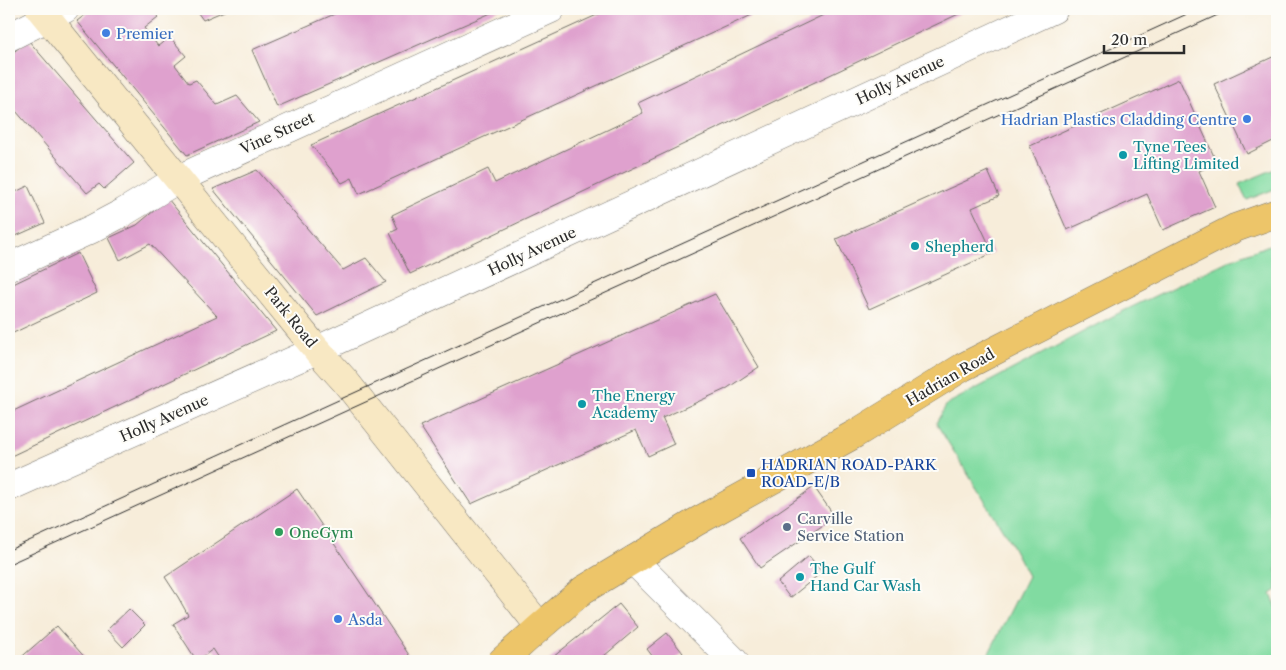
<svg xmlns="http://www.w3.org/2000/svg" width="1286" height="670" viewBox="0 0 1286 670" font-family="'Libre Caslon Text',serif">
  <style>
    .green { fill: #81dba1; stroke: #568366 }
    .building { fill: #dfa1ce }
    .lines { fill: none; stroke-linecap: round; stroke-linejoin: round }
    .street-casing { stroke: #726f68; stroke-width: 29 }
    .secondary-casing { stroke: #726f68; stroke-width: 29 }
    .primary-casing { stroke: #726f68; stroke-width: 29 }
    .street { stroke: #fff; stroke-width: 28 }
    .secondary { stroke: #f8e8c3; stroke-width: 28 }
    .primary { stroke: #edc569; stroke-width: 28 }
    .tram { stroke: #2b2b2b; stroke-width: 1 }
    .shop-dot { fill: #3f7fe0; stroke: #fdfcf7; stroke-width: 2 }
    .culture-dot { fill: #0f9aa8; stroke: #fdfcf7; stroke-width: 2 }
    .transit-dot { fill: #1a4fb4; stroke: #fdfcf7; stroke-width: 2 }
    .service-dot { fill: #5c6f8a; stroke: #fdfcf7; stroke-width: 2 }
    .leisure-dot { fill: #2e9e5b; stroke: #fdfcf7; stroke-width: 2 }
    .labels { text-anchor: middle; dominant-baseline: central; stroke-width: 4; stroke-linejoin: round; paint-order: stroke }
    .shop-label { font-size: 15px; fill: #366cbe; stroke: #fdfcf7; text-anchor: start }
    .street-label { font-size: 15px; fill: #2b2b2b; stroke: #fdfcf7 }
    .culture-label { font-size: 15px; fill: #0d838f; stroke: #fdfcf7; text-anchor: start }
    .transit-label { font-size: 15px; fill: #164399; stroke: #fdfcf7; text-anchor: start }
    .service-label { font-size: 15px; fill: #4e5e75; stroke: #fdfcf7; text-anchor: start }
    .leisure-label { font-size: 15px; fill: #27864d; stroke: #fdfcf7; text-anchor: start }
  </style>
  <rect width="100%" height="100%" fill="#fdfcf7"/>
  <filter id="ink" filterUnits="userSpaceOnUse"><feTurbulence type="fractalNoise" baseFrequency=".02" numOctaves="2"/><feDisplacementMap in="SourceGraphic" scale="10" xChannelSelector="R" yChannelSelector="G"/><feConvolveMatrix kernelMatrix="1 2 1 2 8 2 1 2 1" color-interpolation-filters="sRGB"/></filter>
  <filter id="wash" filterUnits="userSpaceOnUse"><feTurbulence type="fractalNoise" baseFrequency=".0096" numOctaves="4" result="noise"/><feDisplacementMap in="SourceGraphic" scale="20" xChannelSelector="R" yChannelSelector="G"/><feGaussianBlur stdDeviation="1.12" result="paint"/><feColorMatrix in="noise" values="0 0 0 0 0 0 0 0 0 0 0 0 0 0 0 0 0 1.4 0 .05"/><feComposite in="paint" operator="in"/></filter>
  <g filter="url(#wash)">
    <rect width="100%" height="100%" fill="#f7edda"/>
    <path class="green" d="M1277 168V188L1247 200 1239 184Z
      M1277 242V590L1271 594 1277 609V661H985L1028 576 1009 540 936 423 947 404 1115 315 1232 259Z"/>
    <g id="blocks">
      <path class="building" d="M93 9H114L117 12 122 9H151L158 17 144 28 158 46 170 37 186 56 175 65 189 83 196 80 217 105 237 96 259 122 187 155 77 21Z
        M195 9H229L203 20Z
        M346 9H500L277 107 252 50Z
        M610 9H765L359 194 352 178 342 183 311 145Z
        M836 9H969L410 274 390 233 398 229 392 215 488 169 495 183 643 113 638 103Z
        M28 40 134 163 104 189 99 184 87 193 9 103V82L10 81 9 79V56Z
        M1277 55V139L1247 154 1214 84Z
        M1179 79 1217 163 1199 171 1215 207 1163 230 1147 194 1067 230 1030 146Z
        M257 170 343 270 366 258 386 282 317 316 213 189Z
        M988 171 999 196 972 208 993 253 869 309 836 239Z
        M28 186 45 223 9 239V195Z
        M168 199 276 331 9 457V413L217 316 150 244 120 260 109 238 137 225Z
        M78 253 97 293 9 335V286Z
        M715 294 759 367 726 389 662 418 674 444 648 456 636 430 471 504 420 426Z
        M814 487 835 517 760 568 740 538Z
        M297 489 356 576 413 661H221L213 649 197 661 173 624 188 615 178 597 165 577Z
        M809 556 822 572 790 598 778 582Z
        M619 604 638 627 604 656 608 661H548Z
        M129 609 145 625 123 647 107 630Z
        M57 626 88 661H17Z
        M667 633 683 653 674 661H656L647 649Z"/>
    </g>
  </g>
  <g filter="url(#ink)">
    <use href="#blocks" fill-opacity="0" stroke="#726f68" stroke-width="1"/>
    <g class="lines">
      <g class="street-casing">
        <path id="street" d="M9 37 65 9
          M9 267 92 229 124 212 178 179 551 9
          M9 487 317 350 1054 9
          M633 560 734 661"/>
      </g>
      <g class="secondary-casing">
        <path id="secondary" d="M40 9 317 350 345 381 540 627"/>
      </g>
      <g class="primary-casing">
        <path id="primary" d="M502 661 540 627 583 590 696 522 855 434 963 367 1235 228 1277 213"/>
      </g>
      <use href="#street" class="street"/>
      <use href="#secondary" class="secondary"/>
      <use href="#primary" class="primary"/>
      <path class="tram" d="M9 550 1198 9
        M9 564 1231 9"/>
    </g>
  </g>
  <g class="shop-dot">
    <circle cx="106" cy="33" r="5"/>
    <circle cx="1247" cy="119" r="5"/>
    <circle cx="338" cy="619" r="5"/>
  </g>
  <g class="culture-dot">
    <circle cx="1123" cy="155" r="5"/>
    <circle cx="915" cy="246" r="5"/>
    <circle cx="582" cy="404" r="5"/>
    <circle cx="800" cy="577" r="5"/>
  </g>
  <rect class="transit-dot" x="746" y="468" width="10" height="10" rx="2.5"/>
  <circle class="service-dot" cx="787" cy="527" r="5"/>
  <circle class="leisure-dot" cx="279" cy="532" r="5"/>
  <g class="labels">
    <g class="shop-label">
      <text x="116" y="33">Premier</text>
      <text x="1237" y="119" text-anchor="end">Hadrian Plastics Cladding Centre</text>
      <text x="348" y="619">Asda</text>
    </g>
    <g class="street-label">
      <text transform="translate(900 80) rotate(-25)">Holly Avenue</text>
      <text transform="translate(277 133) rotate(-25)">Vine Street</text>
      <text transform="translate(532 251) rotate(-25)">Holly Avenue</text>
      <text transform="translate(291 317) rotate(51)">Park Road</text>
      <text transform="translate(950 377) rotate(-30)">Hadrian Road</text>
      <text transform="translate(164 418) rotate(-24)">Holly Avenue</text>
    </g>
    <g class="culture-label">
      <text x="1133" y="146">Tyne Tees<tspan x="1133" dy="17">Lifting Limited</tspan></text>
      <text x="925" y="246">Shepherd</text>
      <text x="592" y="395">The Energy<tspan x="592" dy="17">Academy</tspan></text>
      <text x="810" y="568">The Gulf<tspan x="810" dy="17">Hand Car Wash</tspan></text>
    </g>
    <g class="transit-label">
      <text x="761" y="464">HADRIAN ROAD-PARK<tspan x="761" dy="17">ROAD-E/B</tspan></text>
    </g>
    <g class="service-label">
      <text x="797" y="518">Carville<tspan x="797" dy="17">Service Station</tspan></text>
    </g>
    <g class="leisure-label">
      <text x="289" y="532">OneGym</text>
    </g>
  </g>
  <rect width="1286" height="670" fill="none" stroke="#fdfcf7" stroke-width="30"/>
  <path d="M1104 45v8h80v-8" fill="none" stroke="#2b2b2b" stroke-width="2.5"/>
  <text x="1111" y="45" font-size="15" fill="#2b2b2b" stroke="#fdfcf7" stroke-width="4" paint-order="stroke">20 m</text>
</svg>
